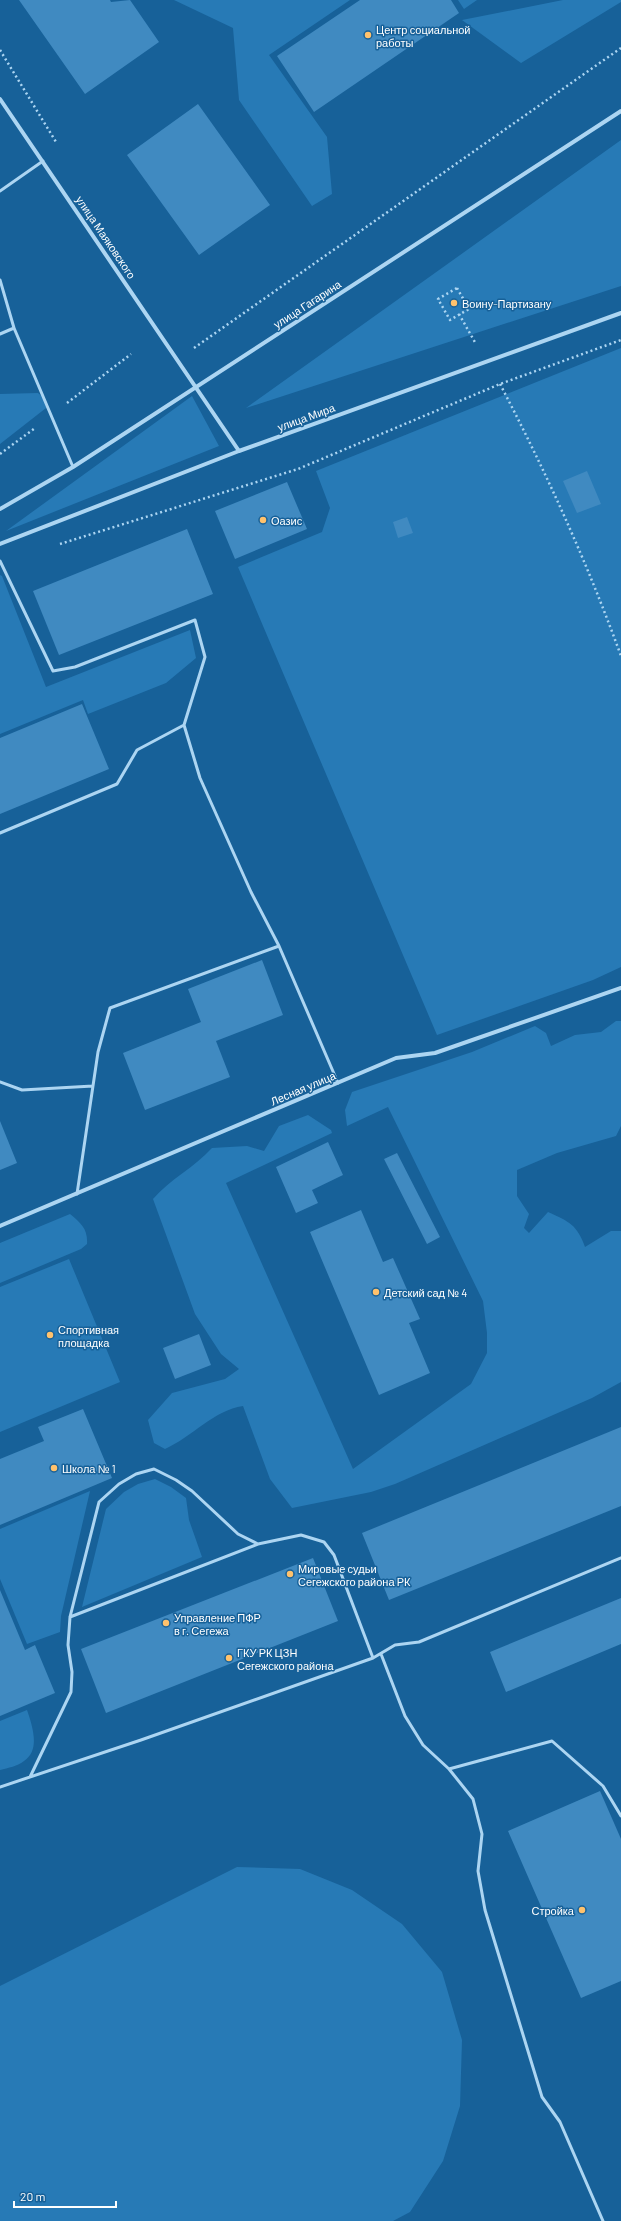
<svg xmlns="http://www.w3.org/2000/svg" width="621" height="2221" viewBox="0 0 621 2221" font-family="Barlow,sans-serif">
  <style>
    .green { fill: #277ab6 }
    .building { fill: #408ac1 }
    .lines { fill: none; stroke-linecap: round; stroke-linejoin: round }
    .path { stroke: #acd5f2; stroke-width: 2.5; stroke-dasharray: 2 3; stroke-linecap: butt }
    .service { stroke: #acd5f2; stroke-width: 3 }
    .minor { stroke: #acd5f2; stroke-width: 4 }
    .poi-dot { fill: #ffc26d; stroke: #176199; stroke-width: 1.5 }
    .labels { text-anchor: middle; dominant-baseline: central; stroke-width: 3; stroke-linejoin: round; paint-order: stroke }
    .poi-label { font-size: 11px; fill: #fff; stroke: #176199; text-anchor: start }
    .street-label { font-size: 11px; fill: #fff; stroke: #176199 }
  </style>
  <rect width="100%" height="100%" fill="#176199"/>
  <path class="green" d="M174 0H350L269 55 327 137 332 194 312 206 239 100 233 28Z
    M458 0H477L464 9Z
    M563 0H621V2L521 63 462 20Z
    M621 140V286L246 408Z
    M621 348V967L593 980 437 1035 238 567 322 532 330 508 316 471Z
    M38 393 45 399 46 408 0 444V394Z
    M192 396 219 446 6 531Z
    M0 575 2 576 46 687 190 630 196 658 166 683 88 714 83 700 0 734Z
    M616 1021H621V1126L616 1136 557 1153 517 1170V1196L529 1214 524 1228 529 1233 548 1212C570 1222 577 1225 585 1247L611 1231H621V1382L592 1398 395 1484 371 1492 292 1508 270 1479 243 1406C214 1410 192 1437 165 1449L154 1443 148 1420 172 1393 225 1379 239 1369 221 1354 195 1314 153 1199C170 1179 194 1168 212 1148L247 1146 264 1151 279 1126 308 1115 331 1130 332 1133 226 1183 353 1469 471 1384 487 1353V1333L483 1301 388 1107 347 1126 345 1110 352 1092 472 1052 535 1026 546 1033 551 1046 575 1035 601 1032Z
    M70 1214C81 1223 88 1229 87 1244L81 1249 0 1283V1243Z
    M69 1259 120 1382 0 1432V1287Z
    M155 1479 171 1487 186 1498 189 1520 202 1557 82 1607 106 1509 124 1492 138 1484Z
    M90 1491 61 1616 60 1632 27 1644 0 1579V1529Z
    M27 1710C32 1725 41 1750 24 1761 18 1766 8 1768 0 1770V1721Z
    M237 1867 300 1869 352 1890 402 1924 442 1972 462 2040 460 2106 443 2161 410 2212 393 2221H0V1986Z"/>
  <path class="building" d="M19 0H110L111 2 130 0 159 42 85 94Z
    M360 0H451L459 13 314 112 277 56Z
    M198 104 270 205 199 255 127 155Z
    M587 471 601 504 577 513 563 481Z
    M287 482 307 529 235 559 215 511Z
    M407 517 413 533 398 538 393 522Z
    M187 529 213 594 59 655 33 591Z
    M82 704 109 769 0 814V738Z
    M262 960 283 1015 216 1041 230 1077 145 1110 123 1053 201 1022 188 989Z
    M0 1121 17 1163 0 1170Z
    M328 1142 343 1175 312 1190 318 1203 296 1213 276 1167Z
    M397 1153 440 1237 427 1244 384 1159Z
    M361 1210 383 1262 393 1258 420 1319 409 1323 430 1373 379 1395 310 1232Z
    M199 1334 211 1365 175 1379 163 1348Z
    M83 1409 112 1478 0 1525V1459L44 1441 38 1427Z
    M621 1427V1506L389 1600 362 1533Z
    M313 1558 338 1621 106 1713 81 1649Z
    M0 1590 25 1650 35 1645 55 1693 0 1716Z
    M621 1598V1644L506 1692 490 1652Z
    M600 1791 621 1839V1981L581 1998 508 1831Z"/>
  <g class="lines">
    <path class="path" d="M0 50 56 142
      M457 288 469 309 450 320 438 299Z
      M459 314 476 344
      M194 348 621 48
      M500 384C546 472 587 562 621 656
      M67 403 131 354
      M0 454 35 428
      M60 544 298 469 500 384 621 340"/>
    <path class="service" d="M0 191 43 161
      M0 280 14 328 0 334
      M14 328 73 467
      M0 561 53 671 75 667 195 620 205 657 184 725 200 778 251 892 279 946 338 1083
      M0 833 117 784 137 750 184 725
      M0 1082 22 1090 93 1086
      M77 1194 98 1052 110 1008 279 946
      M70 1617 258 1544 301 1535 324 1542 334 1555 373 1658
      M381 1654 405 1716 423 1745 449 1769 552 1741 603 1786 621 1816
      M449 1769 473 1799 482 1834 478 1871 485 1910 542 2097 560 2122 603 2221
      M30 1777 71 1692 72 1672 68 1645 70 1617 99 1502 119 1484 136 1474 154 1469 176 1480 192 1491 238 1534 258 1544
      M0 1787 141 1740 373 1658 395 1645 419 1642 621 1558"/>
    <path class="minor" d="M0 99 239 451
      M0 509 73 467 621 111
      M0 544 239 451 621 313
      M0 1226 396 1058 435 1053 621 988"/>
  </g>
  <g class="poi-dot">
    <circle cx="368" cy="35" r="4"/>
    <circle cx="454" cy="303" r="4"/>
    <circle cx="263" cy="520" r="4"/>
    <circle cx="376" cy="1292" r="4"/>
    <circle cx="50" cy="1335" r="4"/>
    <circle cx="54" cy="1468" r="4"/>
    <circle cx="290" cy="1574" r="4"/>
    <circle cx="166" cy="1623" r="4"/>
    <circle cx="229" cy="1658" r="4"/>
    <circle cx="582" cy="1910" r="4"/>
  </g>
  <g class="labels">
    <g class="poi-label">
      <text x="376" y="29">Центр социальной<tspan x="376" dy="13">работы</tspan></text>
      <text x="462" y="303">Воину-Партизану</text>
      <text x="271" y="520">Оазис</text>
      <text x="384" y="1292">Детский сад № 4</text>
      <text x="58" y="1329">Спортивная<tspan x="58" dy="13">площадка</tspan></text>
      <text x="62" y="1468">Школа № 1</text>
      <text x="298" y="1568">Мировые судьи<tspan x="298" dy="13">Сегежского района РК</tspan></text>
      <text x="174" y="1617">Управление ПФР<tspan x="174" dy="13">в г. Сегежа</tspan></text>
      <text x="237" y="1652">ГКУ РК ЦЗН<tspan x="237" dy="13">Сегежского района</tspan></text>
      <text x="574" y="1910" text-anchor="end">Стройка</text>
    </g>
    <g class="street-label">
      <text transform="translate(106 237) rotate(56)">улица Маяковского</text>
      <text transform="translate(307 304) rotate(-33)">улица Гагарина</text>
      <text transform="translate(306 417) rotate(-20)">улица Мира</text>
      <text transform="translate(303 1088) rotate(-23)">Лесная улица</text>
    </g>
  </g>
  <path d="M14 2201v6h102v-6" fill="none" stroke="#ffffff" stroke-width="2"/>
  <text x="20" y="2201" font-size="12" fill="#ffffff" stroke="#176199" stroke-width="3" paint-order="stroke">20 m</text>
</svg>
